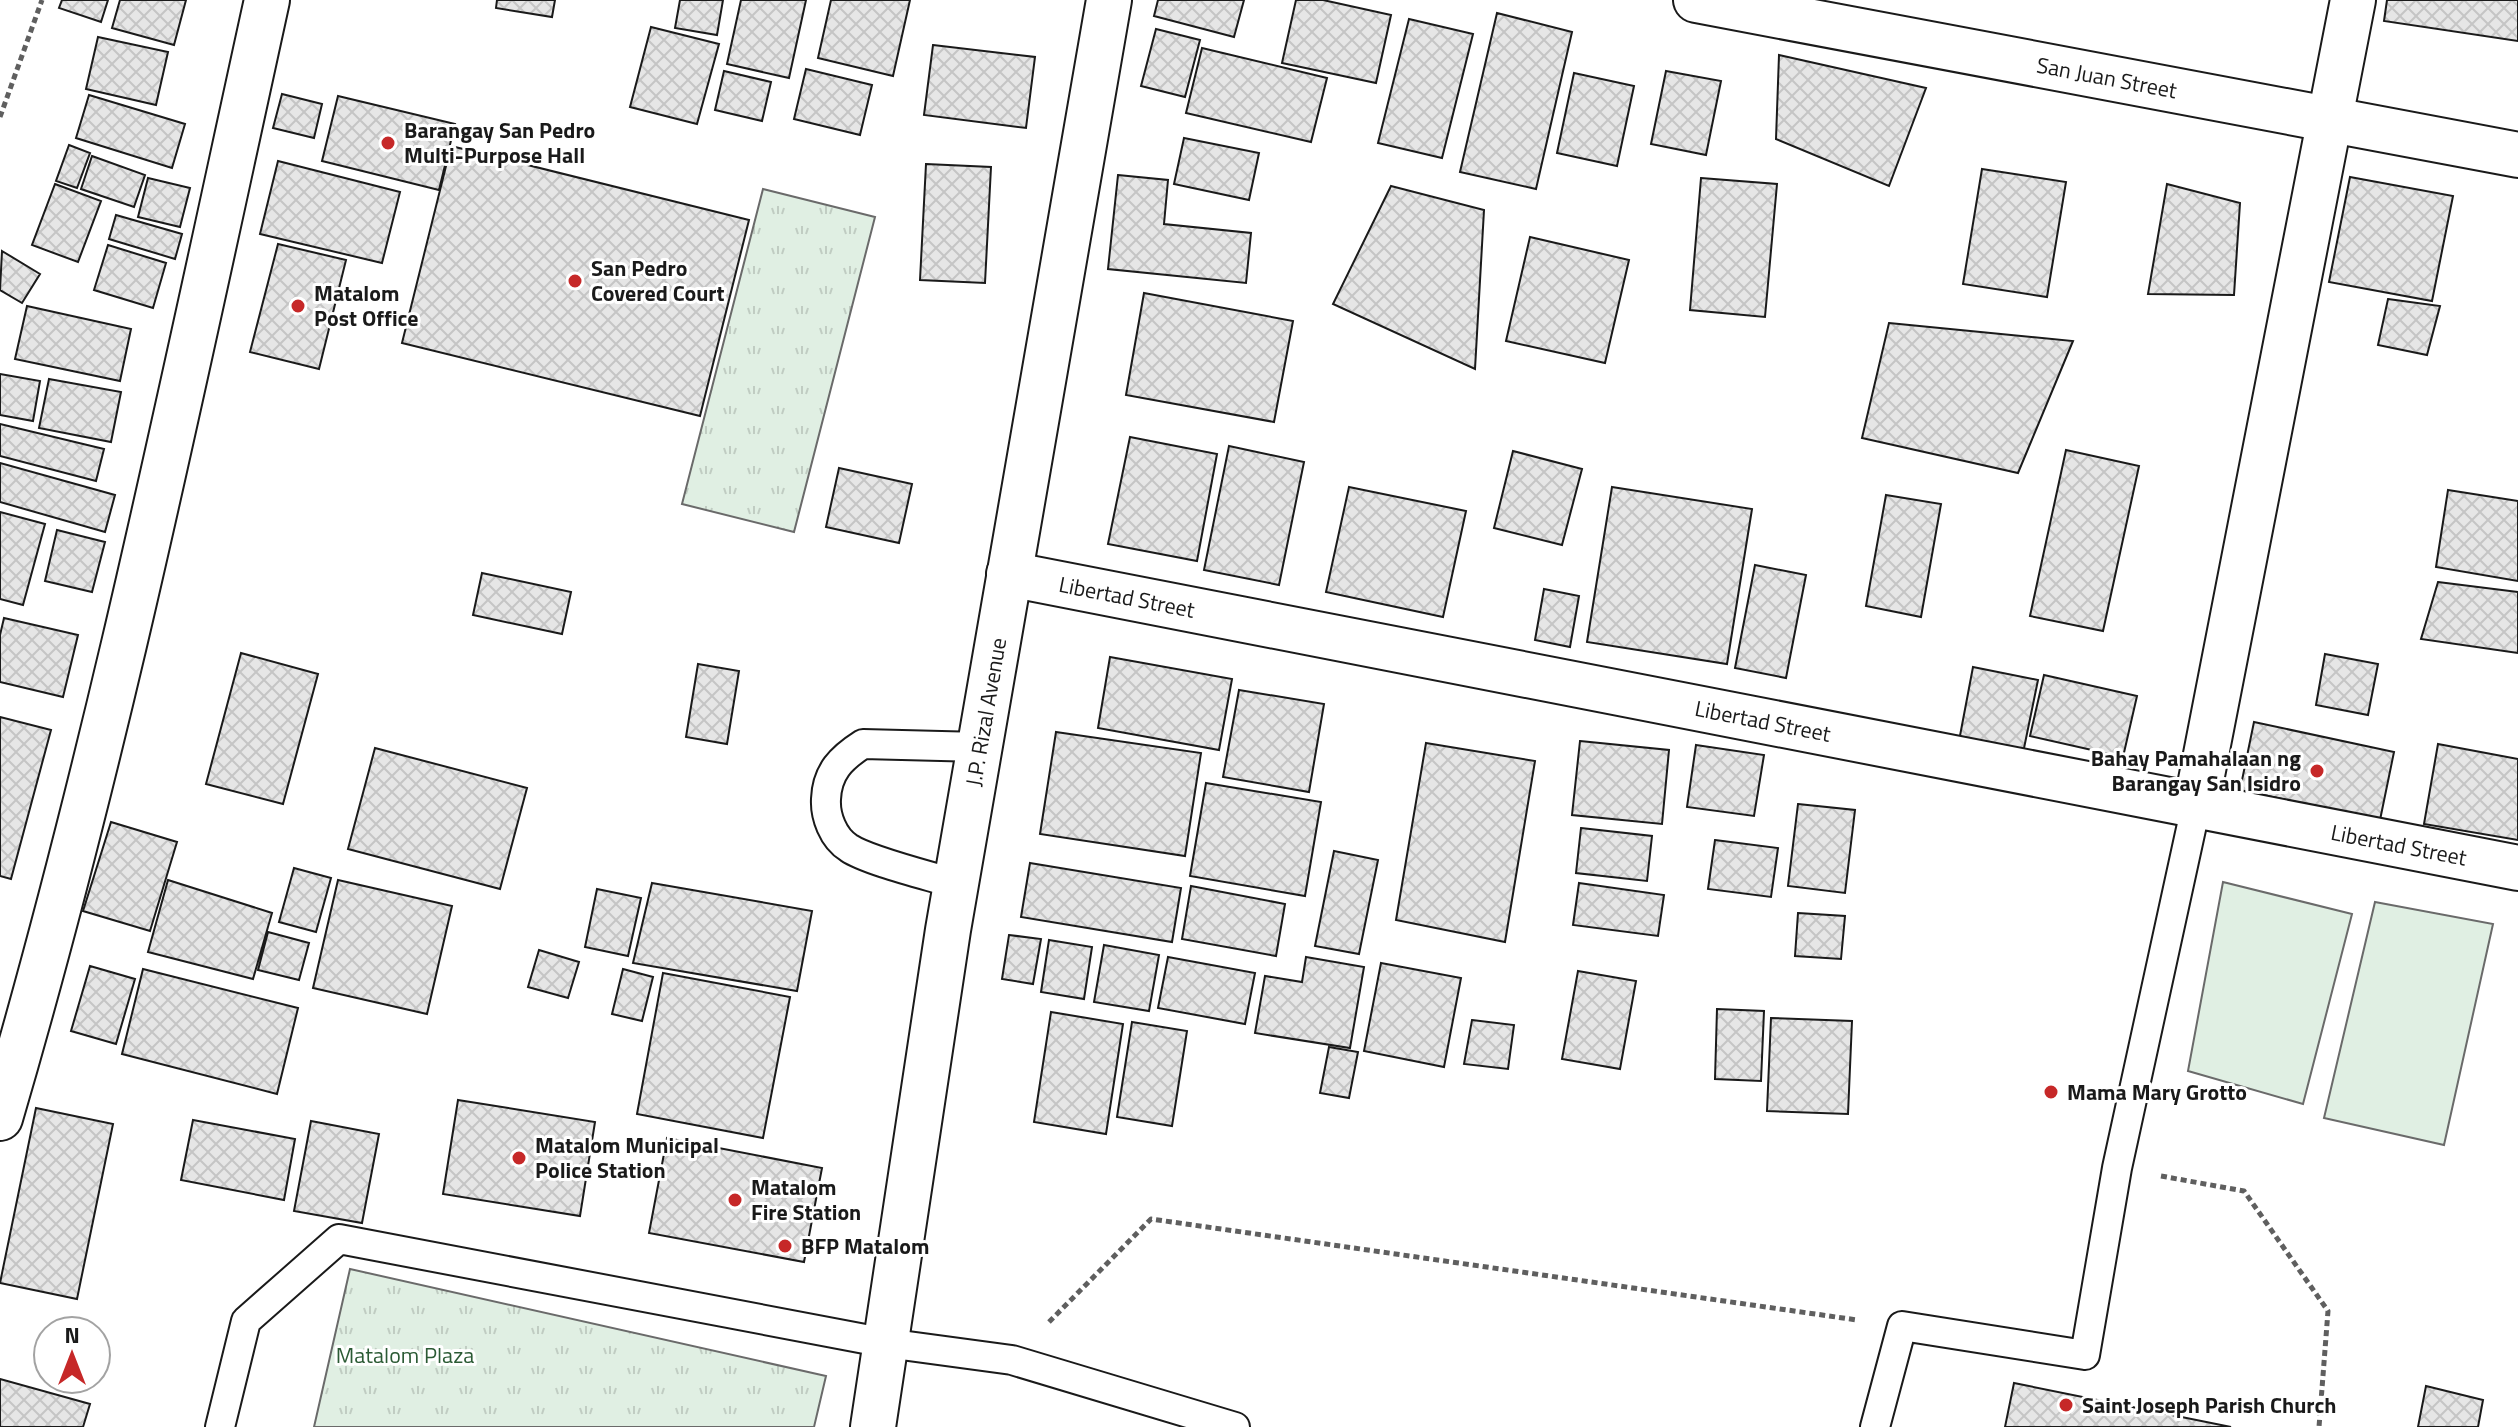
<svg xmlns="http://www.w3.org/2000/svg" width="2518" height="1427" viewBox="0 0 2518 1427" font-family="'Titillium Web',sans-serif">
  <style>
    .grass { fill: url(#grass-tufts); stroke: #6a6a6a; stroke-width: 2 }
    .pitch { fill: #e0efe3; stroke: #6a6a6a; stroke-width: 2 }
    .building { fill: url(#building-cross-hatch); stroke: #1a1a1a; stroke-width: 2 }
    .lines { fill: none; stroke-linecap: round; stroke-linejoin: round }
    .lane-casing { stroke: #1a1a1a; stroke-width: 32 }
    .street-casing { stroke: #1a1a1a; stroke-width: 48 }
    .secondary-casing { stroke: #1a1a1a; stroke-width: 48 }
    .primary-casing { stroke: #1a1a1a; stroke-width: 48 }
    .path { stroke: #5f5f5f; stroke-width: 5; stroke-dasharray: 6 4; stroke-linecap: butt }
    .lane { stroke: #fff; stroke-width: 28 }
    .street { stroke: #fff; stroke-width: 44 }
    .secondary { stroke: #fff; stroke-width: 44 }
    .primary { stroke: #fff; stroke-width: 44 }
    .poi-dot { fill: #c62828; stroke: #fff; stroke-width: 3 }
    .labels { text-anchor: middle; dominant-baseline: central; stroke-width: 6; stroke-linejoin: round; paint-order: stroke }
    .street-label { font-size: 22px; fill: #1a1a1a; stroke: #fff }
    .poi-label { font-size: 22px; font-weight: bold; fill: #1a1a1a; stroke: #fff; text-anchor: start }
    .park-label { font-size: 22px; fill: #2b5a34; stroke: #fff }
  </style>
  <defs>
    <pattern id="grass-tufts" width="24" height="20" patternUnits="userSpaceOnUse" patternTransform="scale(2)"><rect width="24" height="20" fill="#e0efe3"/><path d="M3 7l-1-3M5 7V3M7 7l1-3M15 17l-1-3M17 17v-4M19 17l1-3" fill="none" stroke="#c0ccc2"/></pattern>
    <pattern id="building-cross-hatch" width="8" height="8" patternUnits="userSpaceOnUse" patternTransform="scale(2)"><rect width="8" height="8" fill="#e6e6e6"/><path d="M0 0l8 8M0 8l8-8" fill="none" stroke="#c5c5c5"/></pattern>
  </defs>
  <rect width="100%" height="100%" fill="#fff"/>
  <path class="grass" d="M763 189 875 217 794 532 682 504Z
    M350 1269 826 1376 814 1427H314Z"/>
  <path class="pitch" d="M2223 882 2352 914 2303 1104 2188 1071Z
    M2375 902 2493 924 2444 1145 2324 1118Z"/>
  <path class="building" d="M62 0H108L101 22 59 8Z
    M120 0H186L174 45 112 28Z
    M497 0H555L552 17 496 8Z
    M680 0H723L717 35 675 28Z
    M741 0H806L789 78 727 64Z
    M831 0H910L893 76 818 58Z
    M1158 0H1244L1234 37 1154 16Z
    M1296 0H1323L1391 15 1376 83 1282 63Z
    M2387 0H2518V41L2384 21Z
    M1497 13 1572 32 1536 189 1460 172Z
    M1409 19 1473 34 1442 158 1378 143Z
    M651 27 719 44 697 124 630 107Z
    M1156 29 1200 40 1185 97 1141 86Z
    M98 37 168 52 156 105 86 89Z
    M933 45 1035 57 1026 128 924 115Z
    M1202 48 1327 78 1311 142 1186 113Z
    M1779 55 1926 88 1889 186 1776 139Z
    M806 69 872 85 860 135 794 119Z
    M724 71 771 82 762 121 715 110Z
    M1666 71 1721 81 1706 155 1651 144Z
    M1574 73 1634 86 1617 166 1557 153Z
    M282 94 322 104 314 138 273 128Z
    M89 95 185 124 172 168 76 138Z
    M338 96 455 124 439 190 322 161Z
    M1184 138 1259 153 1249 200 1174 184Z
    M69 145 90 153 77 188 56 181Z
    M451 146 749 220 700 416 402 343Z
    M92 156 145 175 134 207 81 189Z
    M278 161 400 192 382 263 260 234Z
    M926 164 991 167 985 283 920 280Z
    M1982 169 2066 182 2047 297 1963 284Z
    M1118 175 1168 180 1164 224 1251 233 1246 283 1108 269Z
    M2350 177 2453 196 2432 301 2329 282Z
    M148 178 190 188 180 227 138 217Z
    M1701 178 1777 184 1765 317 1690 310Z
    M55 184 101 201 78 262 32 245Z
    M2167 184 2240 203 2234 295 2148 294Z
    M1391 186 1484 210 1475 369 1333 304Z
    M116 215 182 234 175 259 109 239Z
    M1530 237 1629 260 1605 363 1506 341Z
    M278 244 346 260 319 369 250 352Z
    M108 245 166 263 153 308 94 290Z
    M2 251 40 274 22 303 0 290Z
    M1144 293 1293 321 1274 422 1126 395Z
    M2388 299 2440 306 2427 355 2378 345Z
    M27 306 131 329 120 381 15 359Z
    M1889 323 2073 341 2018 473 1862 438Z
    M0 374 40 381 33 421 0 415Z
    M49 379 121 392 111 442 39 428Z
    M0 424 104 449 96 481 0 456Z
    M1130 437 1217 454 1197 561 1108 544Z
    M1229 446 1304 462 1279 585 1204 570Z
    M2066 450 2139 466 2103 631 2030 616Z
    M1513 451 1582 469 1562 545 1494 528Z
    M0 463 115 495 105 532 0 502Z
    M839 468 912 484 899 543 826 527Z
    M1349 487 1466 511 1443 617 1326 592Z
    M1612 487 1752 509 1727 664 1587 642Z
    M2448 490 2518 501V581L2436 567Z
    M1886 495 1941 504 1921 617 1866 606Z
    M0 512 45 524 23 605 0 599Z
    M57 530 105 542 92 592 45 581Z
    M1755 565 1806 575 1786 678 1735 668Z
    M482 573 571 592 562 634 473 615Z
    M2438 582 2518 592V653L2421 639Z
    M1544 589 1579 596 1570 647 1535 640Z
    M4 618 78 635 63 697 0 682V635Z
    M241 653 318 674 283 804 206 784Z
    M2325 654 2378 664 2368 715 2316 705Z
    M1110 657 1232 679 1219 750 1098 728Z
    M698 664 739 671 727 744 686 737Z
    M1973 667 2038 680 2023 753 1959 741Z
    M2044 675 2137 696 2123 757 2030 736Z
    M1239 690 1324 704 1309 792 1223 777Z
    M0 717 51 730 11 879 0 876Z
    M2254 722 2394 752 2380 820 2240 790Z
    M1056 732 1201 753 1185 856 1040 834Z
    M1580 741 1669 750 1662 824 1572 815Z
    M1426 743 1535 761 1505 942 1396 920Z
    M2438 744 2518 759V840L2424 824Z
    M1696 745 1764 755 1754 816 1687 807Z
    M375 748 527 788 500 889 348 849Z
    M1206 783 1321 802 1305 896 1190 876Z
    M1798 804 1855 810 1845 893 1788 886Z
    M111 822 177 842 150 931 83 911Z
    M1581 828 1652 836 1647 881 1576 873Z
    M1715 840 1778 848 1771 897 1708 889Z
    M1334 851 1378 860 1359 954 1315 946Z
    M1030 863 1181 888 1172 942 1021 917Z
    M294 868 331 878 316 932 279 922Z
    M168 880 272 913 253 979 148 952Z
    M338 880 452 906 427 1014 313 988Z
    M652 883 812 911 797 991 633 963Z
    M1579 883 1664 895 1658 936 1573 925Z
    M1191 886 1285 904 1276 956 1182 939Z
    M597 889 641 898 628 956 585 947Z
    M1798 913 1845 916 1841 959 1795 956Z
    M268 932 309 943 299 980 258 970Z
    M1009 935 1041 939 1033 984 1002 979Z
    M1049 940 1092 947 1084 999 1041 992Z
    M1104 945 1159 955 1149 1011 1094 1002Z
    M539 950 579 962 568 998 528 987Z
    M1168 957 1255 973 1245 1024 1158 1008Z
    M1306 957 1364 967 1350 1048 1255 1033 1265 976 1302 982Z
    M1381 963 1461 978 1444 1067 1364 1051Z
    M90 966 135 979 116 1044 71 1031Z
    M143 969 298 1008 277 1094 122 1054Z
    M623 969 653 977 642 1021 612 1014Z
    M1578 971 1636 981 1620 1069 1562 1059Z
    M663 973 790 997 763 1138 637 1114Z
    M1717 1009 1764 1011 1761 1081 1715 1079Z
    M1051 1012 1123 1024 1106 1134 1034 1122Z
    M1771 1018 1852 1021 1848 1114 1767 1111Z
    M1472 1020 1514 1025 1508 1069 1464 1064Z
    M1132 1022 1187 1031 1172 1126 1117 1117Z
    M1329 1047 1358 1052 1349 1098 1320 1093Z
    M458 1100 595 1122 580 1216 443 1194Z
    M36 1108 113 1124 77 1299 0 1283Z
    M193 1120 295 1139 284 1200 181 1180Z
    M311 1121 379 1134 362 1223 294 1211Z
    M667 1138 822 1168 804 1262 649 1233Z
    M0 1379 90 1404 83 1427H0Z
    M2014 1383 2231 1427H2005Z
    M2426 1386 2483 1400 2478 1427H2418Z"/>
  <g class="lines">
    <g class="lane-casing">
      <path id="lane" d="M956 884C931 876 868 861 849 848 833 838 825 816 826 799 827 772 841 758 863 744L980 747
        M220 1427 246 1321 339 1239 886 1343 1012 1360 1235 1427
        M1875 1427 1902 1326 2085 1355 2117 1168 2196 806"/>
    </g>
    <g class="street-casing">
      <g id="street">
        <path id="s1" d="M1009 574 2518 868"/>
        <path d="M2196 806 2353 0"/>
        <path d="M0 1118C108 751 185 374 267 0"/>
      </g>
    </g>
    <g class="secondary-casing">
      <g id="secondary">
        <path id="s2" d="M1696 0 2518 155"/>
      </g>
    </g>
    <g class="primary-casing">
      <g id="primary">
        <path id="s3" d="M873 1427 948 930 1109 0"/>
      </g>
    </g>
    <path class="path" d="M0 117 42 0
      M2161 1176 2244 1191 2328 1311 2319 1427
      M1049 1322 1151 1219 1857 1320"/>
    <use href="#lane" class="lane"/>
    <use href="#street" class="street"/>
    <use href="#secondary" class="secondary"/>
    <use href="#primary" class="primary"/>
  </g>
  <g class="poi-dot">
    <circle cx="388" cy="143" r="8"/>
    <circle cx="575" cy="281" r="8"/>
    <circle cx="298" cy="306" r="8"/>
    <circle cx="2317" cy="771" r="8"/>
    <circle cx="2051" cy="1092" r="8"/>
    <circle cx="519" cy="1158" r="8"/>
    <circle cx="735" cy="1200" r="8"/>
    <circle cx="785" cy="1246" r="8"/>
    <circle cx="2066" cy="1405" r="8"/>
  </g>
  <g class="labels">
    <g class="street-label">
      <text stroke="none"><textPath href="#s2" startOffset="418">San Juan Street</textPath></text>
      <text stroke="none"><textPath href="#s1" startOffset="120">Libertad Street</textPath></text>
      <text stroke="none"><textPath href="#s3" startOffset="724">J.P. Rizal Avenue</textPath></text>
      <text stroke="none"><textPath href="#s1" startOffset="768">Libertad Street</textPath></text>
      <text stroke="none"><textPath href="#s1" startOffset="1416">Libertad Street</textPath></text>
    </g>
    <g class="poi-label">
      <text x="404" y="130">Barangay San Pedro<tspan x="404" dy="25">Multi-Purpose Hall</tspan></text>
      <text x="591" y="268">San Pedro<tspan x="591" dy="25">Covered Court</tspan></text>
      <text x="314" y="293">Matalom<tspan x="314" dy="25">Post Office</tspan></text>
      <text x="2301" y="758" text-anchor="end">Bahay Pamahalaan ng<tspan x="2301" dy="25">Barangay San Isidro</tspan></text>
      <text x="2067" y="1092">Mama Mary Grotto</text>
      <text x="535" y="1145">Matalom Municipal<tspan x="535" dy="25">Police Station</tspan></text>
      <text x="751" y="1187">Matalom<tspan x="751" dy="25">Fire Station</tspan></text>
      <text x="801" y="1246">BFP Matalom</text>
      <text x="2082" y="1405">Saint Joseph Parish Church</text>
    </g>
    <g class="park-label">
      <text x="405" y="1355">Matalom Plaza</text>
    </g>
  </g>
  <g transform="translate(72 1355)"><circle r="38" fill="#ffffff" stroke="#a3a3a3" stroke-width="2"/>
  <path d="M0-6L14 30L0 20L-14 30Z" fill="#c62828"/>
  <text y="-12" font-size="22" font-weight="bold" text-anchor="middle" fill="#1a1a1a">N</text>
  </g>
</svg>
